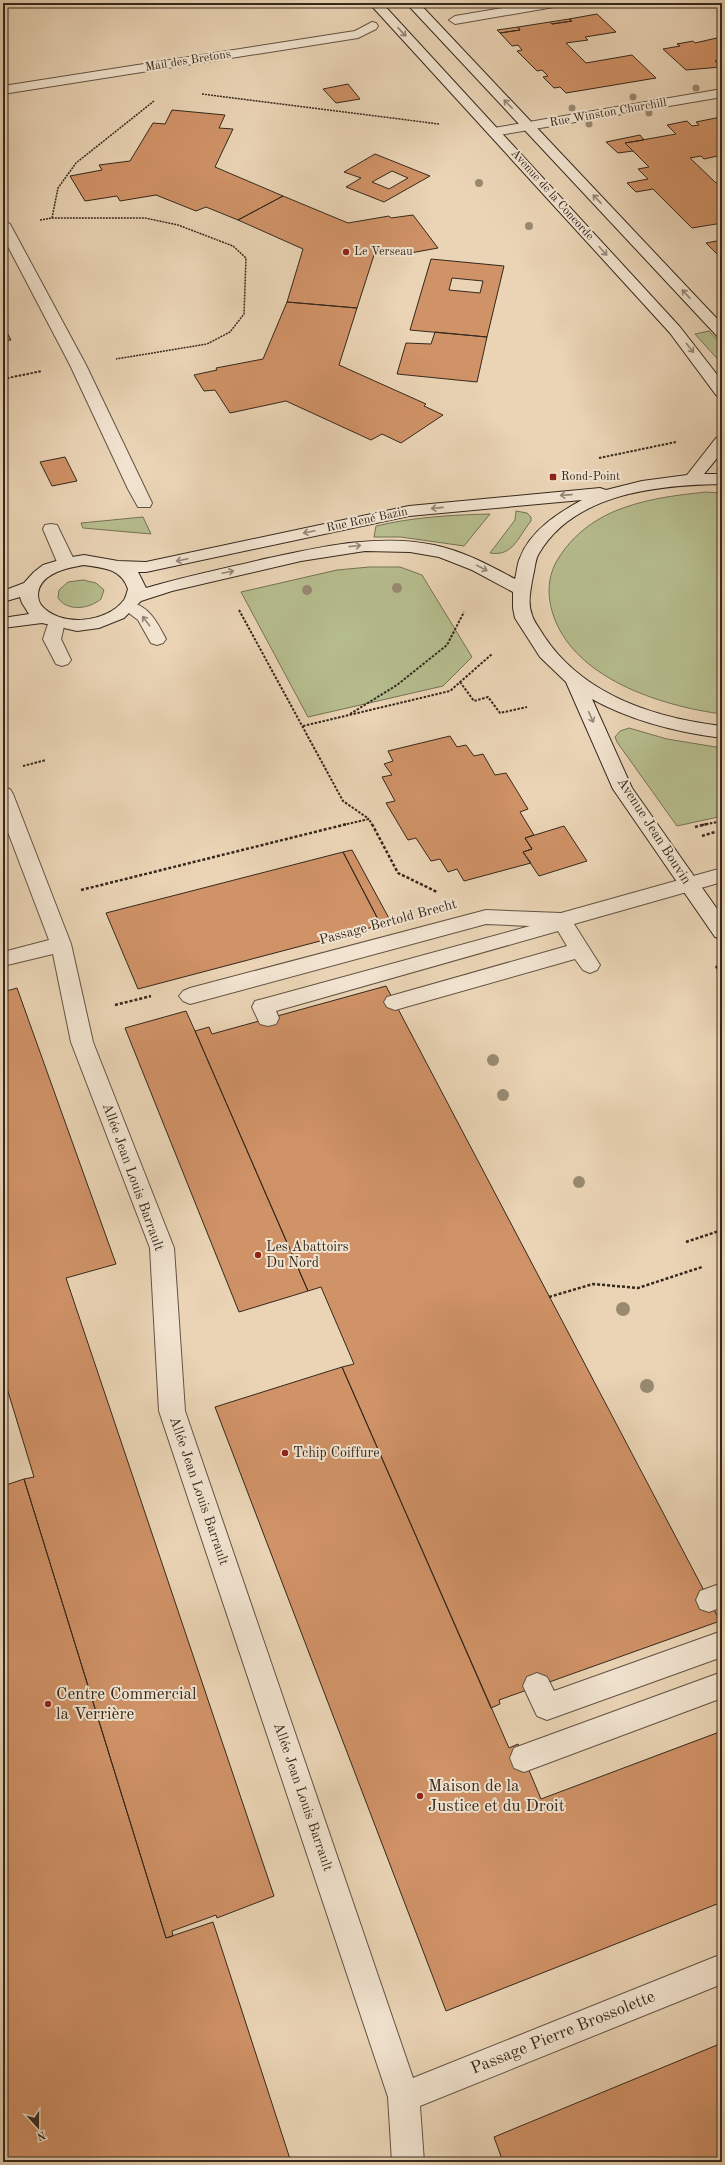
<svg xmlns="http://www.w3.org/2000/svg" width="725" height="2165" viewBox="0 0 725 2165" font-family="'Old Standard TT',serif">
  <style>
    .green { fill: #b6bd8e; stroke: #767256 }
    .building { fill: #d09267; stroke: #35281d; fill-rule: evenodd }
    .lines { fill: none; stroke-linecap: round; stroke-linejoin: round }
    .lane-casing { stroke: #625343; stroke-width: 2 }
    .street-casing { stroke: #625343; stroke-width: 2 }
    .secondary-casing { stroke: #35281d; stroke-width: 2 }
    .path-far2 { stroke: #35281d; stroke-width: 1.5; stroke-dasharray: 2 1; stroke-linecap: butt }
    .path-far1 { stroke: #35281d; stroke-width: 2; stroke-dasharray: 2.5 1.5; stroke-linecap: butt }
    .path { stroke: #35281d; stroke-width: 2.5; stroke-dasharray: 3 2; stroke-linecap: butt }
    .lane { fill: #f1e3cf; fill-rule: evenodd }
    .street { fill: #f1e3cf; fill-rule: evenodd }
    .secondary { fill: #f1e3cf; fill-rule: evenodd }
    .tree { fill: #988a71 }
    .oneway { stroke: #938676 }
    .poi-dot { fill: #8f2418; stroke: #f1e3cf; stroke-width: 1.5 }
    .labels { text-anchor: middle; dominant-baseline: central; stroke-width: 4; stroke-linejoin: round; paint-order: stroke }
    .far-street-label { font-size: 12px; fill: #35281d; stroke: #f1e3cf }
    .far-poi-label { font-size: 12px; fill: #35281d; stroke: #f1e3cf; text-anchor: start }
    .street-label { font-size: 14px; fill: #35281d; stroke: #f1e3cf }
    .poi-label { font-size: 14px; fill: #35281d; stroke: #f1e3cf; text-anchor: start }
    .near-poi-label { font-size: 17px; fill: #35281d; stroke: #f1e3cf; text-anchor: start }
    .near-street-label { font-size: 17px; fill: #35281d; stroke: #f1e3cf }
  </style>
  <rect width="100%" height="100%" fill="#ead4b5"/>
  <filter id="stains"><feTurbulence type="fractalNoise" baseFrequency=".005" numOctaves="4"/><feColorMatrix values="0 0 0 0 .2 0 0 0 0 .09 0 0 0 0 .02 0 0 0 .5 -.17"/></filter>
  <radialGradient id="worn" r=".72"><stop offset=".6" stop-color="#630" stop-opacity="0"/><stop offset="1" stop-color="#630" stop-opacity=".3"/></radialGradient>
  <path class="green" d="M709 331 722 345V364L695 334Z
    M706 492 722 493V714C661 706 571 678 552 611 547 593 548 575 558 559 573 534 598 516 626 507 652 498 678 495 706 492Z
    M516 511 527 513 531 517V521C518 537 513 557 490 553L515 520Z
    M490 514 464 546 401 537H374L376 526C414 517 451 515 490 514Z
    M143 517 151 534 83 528 81 523Z
    M369 567H400L422 575 472 657 443 686 308 717 241 592 337 570Z
    M83 580 96 583 104 590 101 599C89 609 68 612 58 598L59 590 68 582Z
    M629 728 667 739 722 748V789L718 817 677 826 617 742 615 737 620 731Z"/>
  <path class="building" d="M597 14 616 32 585 37 588 40 566 43 586 63 632 55 656 78 566 93 560 87 554 88 543 77 548 76 542 70 537 71 517 51 522 50 518 45 512 46 500 33 520 30 518 27 550 22 552 24 572 21 569 19Z
    M569 19 572 21 552 24 550 22Z
    M518 27 520 30 500 33 497 30Z
    M721 37 722 60 715 61 721 67 686 70 663 49 680 46 677 44 693 41 695 43Z
    M348 84 360 99 336 103 323 89Z
    M172 110 225 115 219 128 233 129 215 167 283 196 238 220 206 207 196 211 156 195 120 201 117 196 85 201 70 176 102 170 99 165 130 161 153 123 165 124Z
    M721 117 722 155 704 159 701 156 690 158 716 183 722 182V223L692 228 653 189 636 192 627 183 648 179 638 169 649 167 625 143 676 134 667 125 687 121 692 126 699 125 696 122Z
    M640 135 644 140 625 143 633 151 618 153 606 142Z
    M375 154 430 176 384 202 346 187 361 178 344 172ZM392 171 408 178 389 189 372 182Z
    M283 196 348 223 389 216 391 218 413 215 438 248 405 254 401 250 374 255 357 308 287 302 303 249 238 220Z
    M722 240V259L706 243Z
    M431 259 504 266 487 337 410 330ZM452 278 483 281 480 293 449 290Z
    M287 302 357 308 339 365 426 404 424 406 443 415 401 443 382 434 371 440 286 401 230 413 215 390 204 391 194 375 217 370 216 368 263 359Z
    M3 325 11 340 3 341Z
    M435 332 487 337 477 382 397 374 406 343 431 344Z
    M65 457 77 481 52 486 40 462Z
    M450 736 457 747 466 745 474 756 483 754 495 775 506 773 528 809 520 812 534 835 525 838 532 849 523 852 531 863 464 881 457 869 448 872 440 859 431 861 416 838 408 840 386 803 395 801 382 777 392 775 384 764 393 761 388 751Z
    M564 826 587 861 539 876 523 852 532 849 525 838Z
    M352 850 391 922 381 925 343 852Z
    M343 852 381 925 138 989 106 913Z
    M386 986 720 1621 499 1700 500 1704 491 1708 342 1367 354 1364 321 1287 308 1291 195 1031 209 1027 212 1034Z
    M17 988 116 1264 66 1278 274 1896 217 1918 216 1915 172 1931 173 1936 166 1938 24 1479 34 1477 3 1375V992Z
    M186 1011 195 1031 308 1291 239 1312 125 1028Z
    M342 1367 509 1748 518 1744 541 1799 722 1731V1902L446 2011 215 1407Z
    M24 1479 166 1938 213 1922 291 2162H3V1486Z
    M722 2043V2162H503L494 2137Z"/>
  <g class="lines">
    <g class="lane-casing">
      <path id="lane" d="M51 524 57 525 59 529 75 562 72 566H60L57 562 43 529 45 525Z
        M130 602C150 607 157 622 166 639L163 643 157 645 151 643 138 620 121 607 124 603Z
        M56 617 62 618 65 622 61 639 71 660 68 664 62 666 56 664 43 639 50 618Z
        M722 868V882L574 924 600 965 597 970 590 973 583 970 575 959 395 1010 387 1007 384 1002 387 997 567 946 558 931 276 1011 279 1018 276 1024 268 1026 260 1024 252 1007 255 1001 263 999 530 926 486 924 190 1004 183 1001 179 996 183 991 190 988 486 910 561 913Z
        M722 1583V1607L709 1612 700 1609 696 1600 700 1591Z
        M722 1631V1657L547 1720 537 1716 523 1686 527 1677 537 1673 547 1677 554 1691Z
        M722 1672V1698L524 1772 514 1768 510 1758 514 1748Z"/>
    </g>
    <g class="street-casing">
      <path id="street" d="M533 3H560L554 7 455 24 449 20 455 16Z
        M372 22 376 23 378 26 376 29 358 38 3 94V86L355 31Z
        M722 89V97L494 136 487 132 494 128Z
        M3 220 10 224 86 365 152 503 150 507H138L128 489 70 365 3 237Z
        M3 788 10 789 13 794 71 944 93 1042 174 1248 185 1411 413 2078 722 1954V1984L420 2106 424 2162H392L388 2097 159 1411 150 1248 71 1042 53 954 3 966V952L49 940 3 819Z"/>
    </g>
    <g class="secondary-casing">
      <path id="secondary" d="M369 3H382L680 327 722 381V397L716 395 670 333Z
        M406 3H419L722 324V338L717 336Z
        M722 436V452L704 474H722V484C658 485 573 493 538 555 535 561 535 569 533 576 531 588 527 603 532 615 534 622 540 629 544 636 583 695 655 718 722 726V738C676 732 632 721 592 699L632 788 722 916V939L715 937 613 789 566 682 540 657 515 618 513 608V592L472 570 439 557 410 552 365 551 301 561 172 591 141 601 124 618 99 628 77 631 42 623 3 628V618L29 614 22 603 20 597 3 602V591L24 583 34 572 43 565 66 558 84 555 118 561 146 562 409 506 600 488 606 490 642 481 687 475 716 438ZM582 500C558 513 530 531 520 558 517 564 517 572 515 579 489 565 463 551 434 545 376 533 317 548 260 560 222 569 183 577 146 588L138 572H146L409 516ZM84 565C103 568 121 568 128 589 127 592 126 597 124 600 107 623 60 628 41 605 39 602 38 598 38 594 40 573 67 568 84 565Z"/>
    </g>
    <path class="path-far2" d="M202 94 439 124
      M52 218 58 188 76 163 154 101
      M40 220 52 218H145L178 225 233 246 246 258 244 314 230 332 207 344 116 359"/>
    <path class="path-far1" d="M3 379 42 371
      M599 458 676 442
      M239 610 343 801 369 819
      M460 682 474 701 488 697 500 713 527 707
      M350 714 397 685 447 645 464 612
      M303 726 450 691 492 654
      M23 766 46 760
      M343 825 369 819 372 825
      M702 825 722 821"/>
    <path class="path" d="M372 824 398 873 437 892
      M695 827 707 824
      M702 836 715 832
      M81 890 347 824
      M716 966 722 976
      M115 1005 151 996
      M686 1242 722 1230
      M549 1297 593 1284 638 1288 702 1267"/>
    <use href="#lane" class="lane"/>
    <use href="#street" class="street"/>
    <use href="#secondary" class="secondary"/>
  </g>
  <g class="tree">
    <circle cx="696" cy="88" r="3.5"/>
    <circle cx="633" cy="97" r="3.5"/>
    <circle cx="572" cy="108" r="3.5"/>
    <circle cx="649" cy="113" r="3.5"/>
    <circle cx="589" cy="124" r="3.5"/>
    <circle cx="479" cy="183" r="4"/>
    <circle cx="529" cy="226" r="4"/>
    <circle cx="397" cy="588" r="5"/>
    <circle cx="307" cy="590" r="5"/>
    <circle cx="493" cy="1060" r="6"/>
    <circle cx="503" cy="1095" r="6"/>
    <circle cx="579" cy="1182" r="6"/>
    <circle cx="623" cy="1309" r="7"/>
    <circle cx="647" cy="1386" r="7"/>
  </g>
  <defs><path id="oneway-shaft" d="M-6 0H5M1.5-3L5.5 0L1.5 3" fill="none" stroke-width="1.6" stroke-linecap="round" stroke-linejoin="round"/></defs>
  <g class="oneway">
    <use href="#oneway-shaft" transform="translate(402 32) rotate(47)"/>
    <use href="#oneway-shaft" transform="translate(508 104) rotate(-134)"/>
    <use href="#oneway-shaft" transform="translate(597 199) rotate(-133)"/>
    <use href="#oneway-shaft" transform="translate(603 251) rotate(48)"/>
    <use href="#oneway-shaft" transform="translate(686 294) rotate(-133)"/>
    <use href="#oneway-shaft" transform="translate(690 348) rotate(52)"/>
    <use href="#oneway-shaft" transform="translate(566 495) rotate(176)"/>
    <use href="#oneway-shaft" transform="translate(437 508) rotate(174)"/>
    <use href="#oneway-shaft" transform="translate(309 532) rotate(168)"/>
    <use href="#oneway-shaft" transform="translate(355 546) rotate(-6)"/>
    <use href="#oneway-shaft" transform="translate(182 560) rotate(168)"/>
    <use href="#oneway-shaft" transform="translate(482 568) rotate(27)"/>
    <use href="#oneway-shaft" transform="translate(228 572) rotate(-12)"/>
    <use href="#oneway-shaft" transform="translate(146 621) rotate(-127)"/>
    <use href="#oneway-shaft" transform="translate(591 717) rotate(66)"/>
  </g>
  <g class="poi-dot">
    <circle cx="346" cy="252" r="4"/>
    <rect x="549" y="473" width="8" height="8" rx="2"/>
    <circle cx="258" cy="1255" r="4"/>
    <circle cx="285" cy="1453" r="4"/>
    <circle cx="48" cy="1704" r="4"/>
    <circle cx="420" cy="1796" r="4"/>
  </g>
  <g class="labels">
    <g class="far-street-label">
      <text transform="translate(188 61) rotate(-9)">Mail des Bretons</text>
      <text transform="translate(608 113) rotate(-10)">Rue Winston Churchill</text>
      <text transform="translate(552 195) rotate(48)">Avenue de la Concorde</text>
      <text transform="translate(367 520) rotate(-12)">Rue René Bazin</text>
    </g>
    <g class="far-poi-label">
      <text x="354" y="252">Le Verseau</text>
      <text x="561" y="477">Rond-Point</text>
    </g>
    <g class="street-label">
      <text transform="translate(654 831) rotate(57)">Avenue Jean Bouvin</text>
      <text transform="translate(388 922) rotate(-15)">Passage Bertold Brecht</text>
      <text transform="translate(133 1177) rotate(70)">Allée Jean Louis Barrault</text>
      <text transform="translate(199 1491) rotate(71)">Allée Jean Louis Barrault</text>
      <text transform="translate(303 1797) rotate(71)">Allée Jean Louis Barrault</text>
    </g>
    <g class="poi-label">
      <text x="266" y="1247">Les Abattoirs<tspan x="266" dy="16">Du Nord</tspan></text>
      <text x="293" y="1453">Tchip Coiffure</text>
    </g>
    <g class="near-poi-label">
      <text x="56" y="1694">Centre Commercial<tspan x="56" dy="20">la Verrière</tspan></text>
      <text x="428" y="1786">Maison de la<tspan x="428" dy="20">Justice et du Droit</tspan></text>
    </g>
    <g class="near-street-label">
      <text transform="translate(563 2033) rotate(-22)">Passage Pierre Brossolette</text>
    </g>
  </g>
  <rect width="725" height="2165" fill="none" stroke="#ead4b5" stroke-width="16"/>
  <rect x="4" y="4" width="717" height="2157" fill="none" stroke="#35281d" stroke-width="2"/>
  <rect x="8" y="8" width="709" height="2149" fill="none" stroke="#35281d"/>
  <g transform="translate(38 2127) rotate(159)" stroke="#f1e3cf" stroke-width="3" paint-order="stroke">
  <path d="M0-3L7 15L0 10L-7 15Z" fill="#35281d"/>
  <text y="-6" font-size="11" font-weight="bold" text-anchor="middle" fill="#35281d">N</text>
  </g>
  <rect width="100%" height="100%" filter="url(#stains)"/>
  <rect width="100%" height="100%" fill="url(#worn)"/>
</svg>
